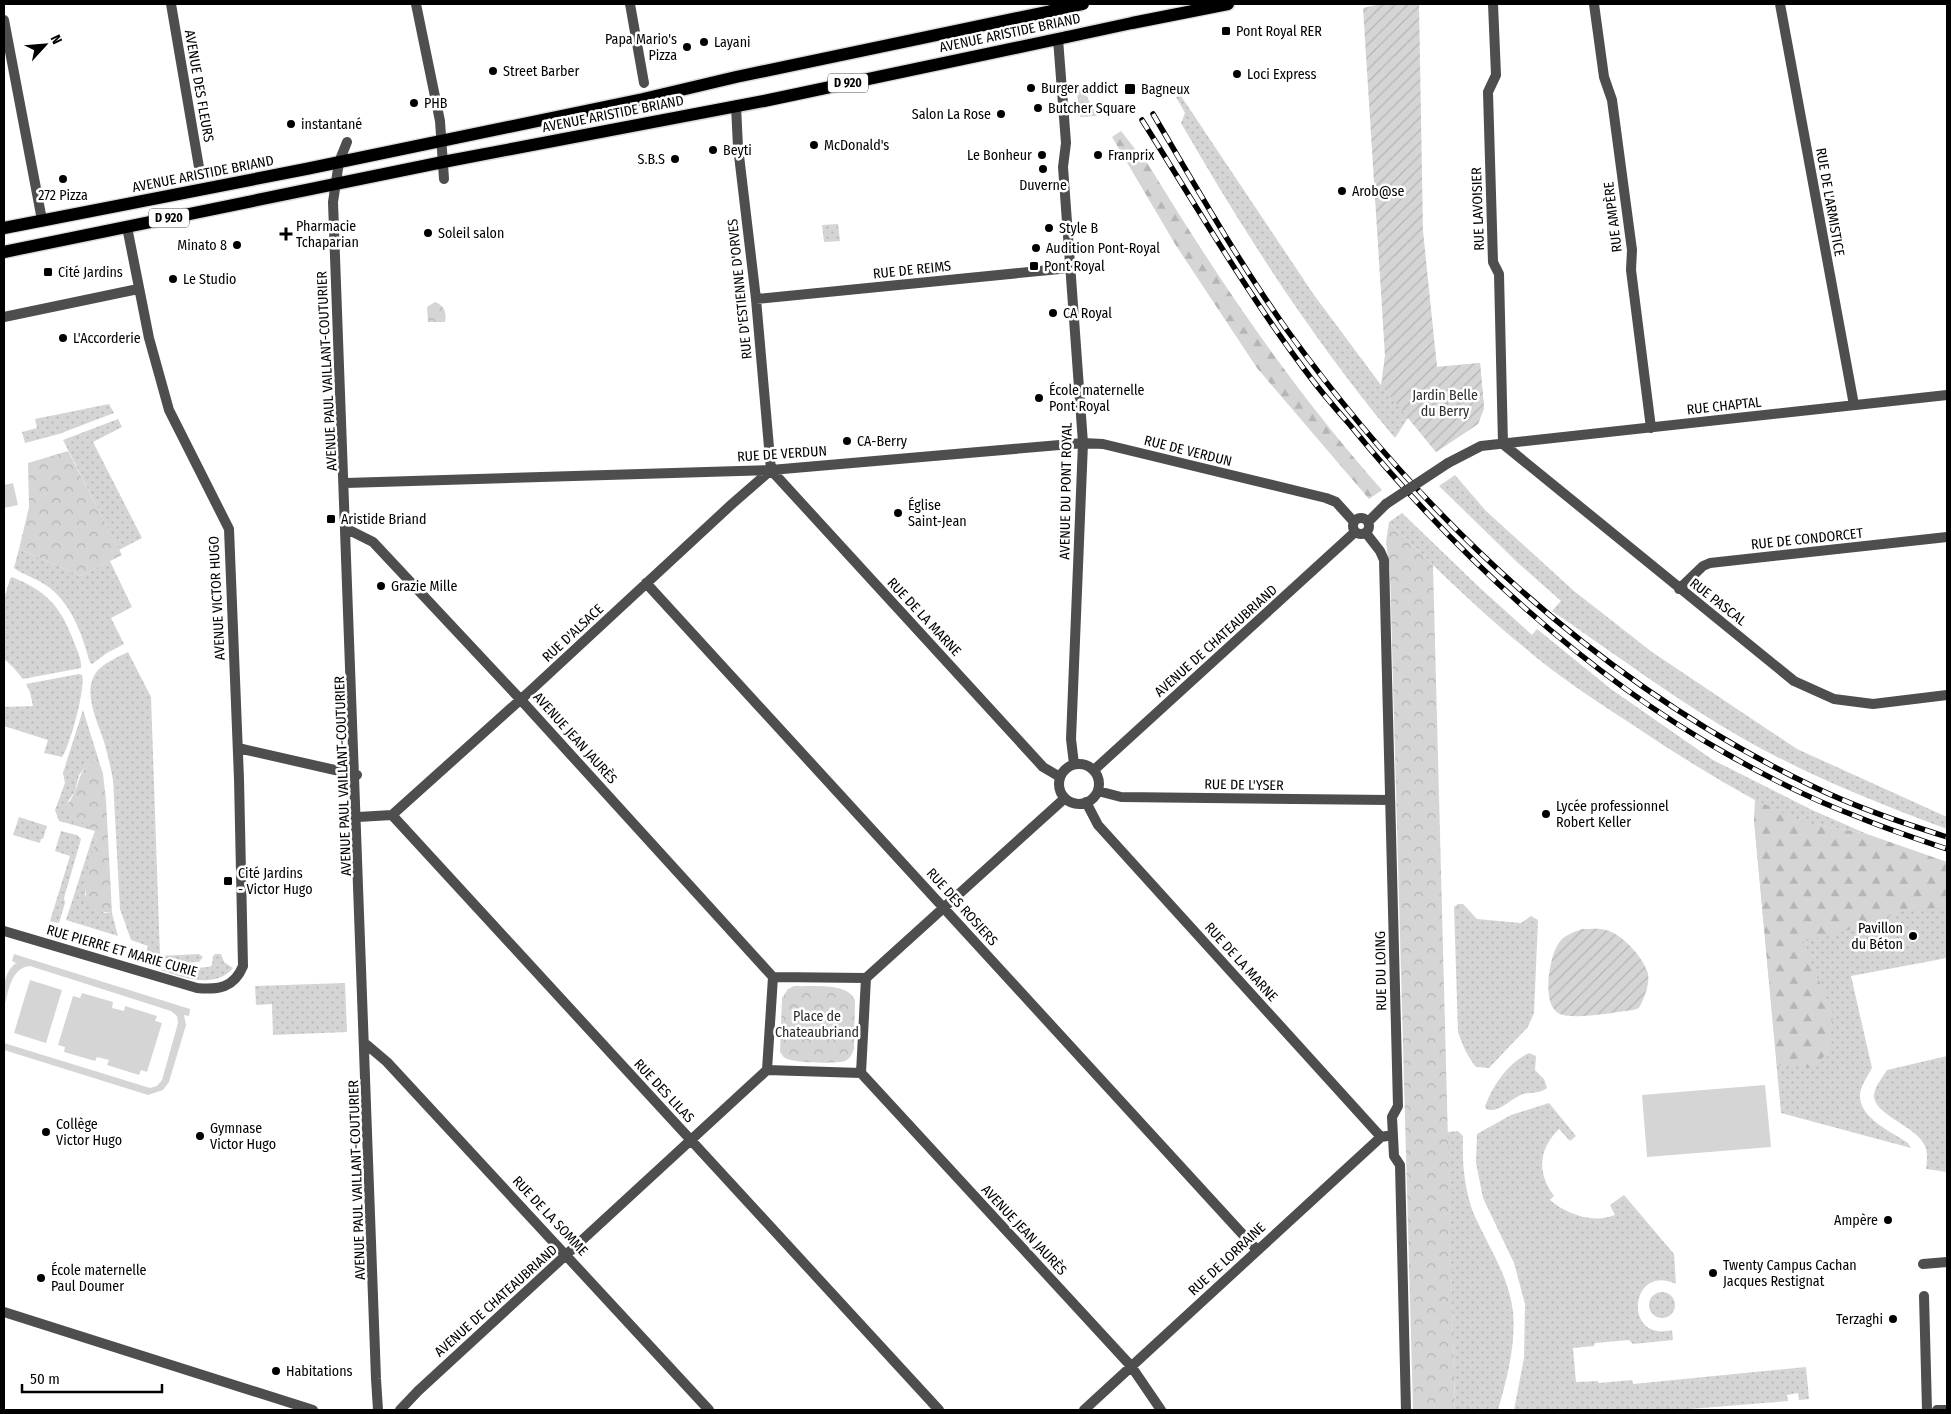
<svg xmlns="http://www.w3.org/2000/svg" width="1951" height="1414" viewBox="0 0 1951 1414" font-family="'Fira Sans Condensed',sans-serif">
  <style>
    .grass { fill: url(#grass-dots) }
    .forest { fill: url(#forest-firs) }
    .park { fill: url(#park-crowns) }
    .garden { fill: url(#garden-furrows) }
    .pitch { fill: #d5d5d5 }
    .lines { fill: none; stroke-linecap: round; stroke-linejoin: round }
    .primary-casing { stroke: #dbdbdb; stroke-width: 15 }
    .pedestrian { stroke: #4e4e4e; stroke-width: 10 }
    .minor { stroke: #4e4e4e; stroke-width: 10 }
    .tertiary { stroke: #4e4e4e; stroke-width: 10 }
    .primary { stroke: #000; stroke-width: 12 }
    .rail-casing { stroke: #000; stroke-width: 5.5 }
    .rail { stroke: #fff; stroke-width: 4; stroke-dasharray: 11; stroke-linecap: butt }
    .primary-bridge-casing { stroke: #dbdbdb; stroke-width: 15; stroke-linecap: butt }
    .minor-bridge { stroke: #4e4e4e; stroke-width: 10 }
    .primary-bridge { stroke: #000; stroke-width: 12 }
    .poi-dot { fill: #000; stroke: #fff; stroke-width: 2 }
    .labels { text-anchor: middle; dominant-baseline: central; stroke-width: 5; stroke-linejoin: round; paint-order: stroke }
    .shield { fill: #fff; stroke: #4c4c4c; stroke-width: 1 }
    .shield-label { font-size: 12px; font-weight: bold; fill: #000 }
    .poi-label { font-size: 14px; fill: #000; stroke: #fff; text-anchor: start }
    .street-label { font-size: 14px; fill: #000; stroke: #fff }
    .park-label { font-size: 14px; fill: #2c2c2c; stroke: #fff }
  </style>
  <defs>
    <pattern id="grass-dots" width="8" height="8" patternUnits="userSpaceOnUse" patternTransform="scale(1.25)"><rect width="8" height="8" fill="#d5d5d5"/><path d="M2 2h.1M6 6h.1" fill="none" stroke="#b5b5b5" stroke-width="1.8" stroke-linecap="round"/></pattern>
    <pattern id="forest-firs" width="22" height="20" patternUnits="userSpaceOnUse" patternTransform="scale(1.25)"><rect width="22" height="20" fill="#d5d5d5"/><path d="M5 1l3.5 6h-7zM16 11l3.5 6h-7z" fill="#b5b5b5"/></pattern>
    <pattern id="park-crowns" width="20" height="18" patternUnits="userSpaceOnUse" patternTransform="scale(1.25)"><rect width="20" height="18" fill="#d5d5d5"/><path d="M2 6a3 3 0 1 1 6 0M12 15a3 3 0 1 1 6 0" fill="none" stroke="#b5b5b5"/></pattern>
    <pattern id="garden-furrows" width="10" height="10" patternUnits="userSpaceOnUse" patternTransform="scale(1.25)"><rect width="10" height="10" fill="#d5d5d5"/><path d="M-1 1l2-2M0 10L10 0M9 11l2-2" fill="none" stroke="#b5b5b5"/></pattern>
  </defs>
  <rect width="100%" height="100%" fill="#fff"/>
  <path class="grass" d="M1083 89 1097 116 1080 117 1077 92Z
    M1181 96 1314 295 1381 385 1385 356 1435 350 1437 367 1480 363 1484 408 1478 424 1436 452 1408 418 1395 438C1313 340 1245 234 1181 123L1185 113 1176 97Z
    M838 224 840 241 824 242 822 225Z
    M109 404 114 413 59 434 25 443 22 432 37 428 35 419Z
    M118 419 122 427 93 442 142 538 119 550 63 440Z
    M1455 475 1486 511 1574 591 1652 652 1797 749 1947 817V829C1877 803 1807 775 1742 738 1676 700 1615 654 1552 611L1561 601 1518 563 1439 486Z
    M1402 513 1479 587 1532 635 1537 629 1611 689 1713 760 1812 810 1867 834 1806 823 1947 870V958L1851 976 1872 1068C1868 1076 1859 1088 1860 1097 1861 1119 1892 1132 1908 1143L1911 1148 1781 1113 1754 820 1755 800C1713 777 1673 752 1633 725 1596 701 1559 677 1525 648 1477 609 1433 565 1389 522Z
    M19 549 81 576 110 561 132 607 111 618 124 644 107 653 92 664 90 663C82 634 71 601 44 584 35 578 22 574 14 568Z
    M12 577C47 591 61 607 74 642 77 650 82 660 81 668L23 679 13 667 4 659V599L10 579Z
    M128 652 151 697 160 956 199 954 203 957 199 962 159 964 144 959 148 946 131 940 120 909 113 780C111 768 108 757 105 745 99 724 80 691 98 670 106 662 118 657 128 652Z
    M79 674 82 675C86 687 70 746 62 757L44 753 48 740 4 726V707L33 706 30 692 26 684Z
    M83 710 98 758 83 770 79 775 75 791 68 802 95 831 59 821 55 810 65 783 63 773Z
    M19 817 47 826 43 839H41L40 843 13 835Z
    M61 831 77 835 81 839 64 898 65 903 59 923 50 921 70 856 55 851Z
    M93 836 97 838 89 866 85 895 104 913H112L118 936 66 920Z
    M1458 904H1463L1477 919 1521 923 1531 916 1538 920 1534 1013 1528 1027 1489 1068 1476 1067C1467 1056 1463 1046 1458 1032L1454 907Z
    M215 954H221L224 962 233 968C215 990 182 977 160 970L209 967 212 965 213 956Z
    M345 983 347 1032 273 1035 272 1004 256 1005 255 986Z
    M1529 1053 1536 1056 1535 1070 1544 1079 1547 1088C1540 1094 1531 1092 1523 1094 1511 1098 1499 1114 1486 1109L1485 1106C1494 1084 1507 1064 1529 1053Z
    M1947 1056 1946 1153H1947V1172L1926 1169C1927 1161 1928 1154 1925 1146 1917 1126 1873 1115 1874 1095 1875 1086 1882 1078 1887 1070Z
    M1549 1103 1576 1136 1570 1141 1559 1129C1538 1150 1537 1173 1554 1196L1550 1200C1566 1214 1593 1224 1615 1215L1610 1205 1624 1195 1674 1254 1676 1284C1630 1262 1622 1343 1672 1330L1673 1340 1633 1344 1629 1340 1595 1343 1594 1346 1573 1348 1576 1382 1598 1381V1383L1632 1380 1633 1384 1806 1367 1809 1399 1799 1400 1798 1393 1787 1395 1788 1401 1677 1410H1514L1524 1358 1525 1304 1514 1263 1483 1198 1476 1163 1477 1134 1511 1115Z
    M1458 1131 1463 1136C1462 1162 1464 1187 1473 1212 1487 1245 1509 1275 1513 1312 1516 1344 1507 1379 1498 1410H1455L1447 1132Z
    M1649 1305a13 13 0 1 1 26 0a13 13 0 1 1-26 0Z"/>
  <path class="forest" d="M1121 131 1139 154 1148 164C1218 279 1292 389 1382 490L1369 499 1257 368 1175 244 1112 137Z
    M1756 800 1802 822 1867 834 1947 862V908L1904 909 1875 923 1802 942 1833 1013 1829 1051 1813 1068 1777 1065 1754 820Z"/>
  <path class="park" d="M435 302C444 305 447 313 445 322H428L427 307Z
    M68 451 122 555 81 576 19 549 29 507 28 463Z
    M1389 522 1433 565 1455 1410H1413L1390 571 1386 542Z
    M98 758 103 774 106 800 112 913 93 911C77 894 91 858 97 838L93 836 95 831 65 811C68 803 73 797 76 789 83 769 80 772 98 758Z
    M794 986C812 987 847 982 855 1000L854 1049C852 1054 850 1059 845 1061 836 1064 792 1063 785 1058 783 1057 782 1054 780 1052L782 998 788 989Z"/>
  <path class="garden" d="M1381 4H1419L1423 231 1437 367 1480 363 1484 408 1478 424 1436 452 1382 386 1385 356 1363 8Z
    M1582 929C1590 929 1599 928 1606 930 1621 933 1645 959 1648 974 1650 984 1644 999 1639 1008L1633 1010C1617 1012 1574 1020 1560 1014 1541 1006 1549 960 1557 946 1563 935 1572 933 1582 929Z"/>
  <path class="pitch" d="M13 483 18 505 4 508V485Z
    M14 954 190 1009 189 1016 184 1015 186 1025 169 1082 163 1090 148 1095 4 1050V1043L150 1088 157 1086 162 1080 178 1023 177 1016 171 1011 30 966C11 967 8 993 4 1008 4 992 2 973 16 963L12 961Z
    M30 980 62 990 46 1043 14 1033Z
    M82 993 113 1002 112 1008 124 1011 125 1006 157 1016 155 1021 162 1023 147 1072 141 1070 139 1075 107 1065 109 1060 97 1057 95 1061 64 1052 65 1047 58 1045 73 996 80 998Z
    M1765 1085 1771 1147 1647 1157 1642 1095Z"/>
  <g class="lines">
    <g class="primary-casing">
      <path id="primary" d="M1132 23 1228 4
        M4 228 306 169 643 99 736 77 1051 11
        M4 252 443 162 764 101 1067 37"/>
    </g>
    <path class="pedestrian" d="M1937 1410H1947"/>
    <path class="minor" d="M171 4 200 173
      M416 4 440 121 444 179
      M630 4 644 83
      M1493 4 1496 75 1488 92 1493 262 1499 274 1503 444
      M1594 4 1604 77 1612 100 1632 250 1631 270 1651 428
      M1780 4 1854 405
      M4 20 42 220
      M1058 39 1066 143 1063 167 1083 443 1071 739 1074 764
      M736 106 738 147 756 299 771 470
      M347 142 339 162 333 202C349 595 365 987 376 1379L378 1410
      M756 299 1070 268
      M4 317 138 289
      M1503 444 1794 681 1834 699 1873 704 1947 695
      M1448 463 1481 446 1947 395
      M771 470 1043 767 1060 777
      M346 483 771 470 1083 443 1103 444 1326 498 1336 502 1354 522
      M1353 526a8 8 0 1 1 16 0a8 8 0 1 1-16 0Z
      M1368 522 1386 504
      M347 529 373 542 521 700 773 977
      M1366 533 1380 551 1384 560 1398 1106 1392 1117 1394 1156 1400 1165 1406 1410
      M646 583 1257 1250
      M1679 589 1703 566 1710 563 1947 537
      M238 748 357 775
      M1059 784a20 20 0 1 1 40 0a20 20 0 1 1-40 0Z
      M1094 770 1355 532
      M1098 791 1121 797 1390 800
      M1086 802 1098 825 1381 1137
      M392 815 939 1410
      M392 815 529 692 732 504 771 470
      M358 817 392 815
      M4 931 197 988C218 990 234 988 243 966L239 779 229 529 169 410 149 338 127 227
      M866 978 1065 798
      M367 1045 387 1062 709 1410
      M861 1073 1131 1366 1161 1410
      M861 1073 767 1070 773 977 866 978
      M861 1073 866 978
      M1923 1264 1947 1262
      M1924 1296 1927 1410
      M400 1410 418 1391 767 1070
      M1084 1410 1381 1137 1387 1136"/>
    <path class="tertiary" d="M4 1312 313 1410"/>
    <use href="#primary" class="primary"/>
    <g class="rail-casing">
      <path id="rail" d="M1153 114C1196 187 1238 261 1287 330 1423 518 1598 682 1808 784 1852 806 1900 822 1947 837
        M1142 120C1195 204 1245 290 1304 369 1318 388 1334 407 1350 425 1453 551 1584 674 1727 754 1769 778 1813 800 1858 817 1887 829 1917 839 1947 849"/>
    </g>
    <use href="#rail" class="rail"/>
    <g class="primary-bridge-casing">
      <path id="primary-bridge" d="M1051 11 1083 4
        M1067 37 1132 23"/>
    </g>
    <path class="minor-bridge" d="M1386 504 1448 463"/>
    <use href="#primary-bridge" class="primary-bridge"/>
  </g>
  <g class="poi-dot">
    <rect x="1221" y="26" width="10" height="10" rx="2.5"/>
    <circle cx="704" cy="42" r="5"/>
    <circle cx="687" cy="47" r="5"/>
    <circle cx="493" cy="71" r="5"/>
    <circle cx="1237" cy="74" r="5"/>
    <circle cx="1031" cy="88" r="5"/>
    <rect x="1124" y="83" width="12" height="12" rx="2.5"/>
    <circle cx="414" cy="103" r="5"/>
    <circle cx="1038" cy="108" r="5"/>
    <circle cx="1001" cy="114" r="5"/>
    <circle cx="291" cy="124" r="5"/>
    <circle cx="814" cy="145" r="5"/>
    <circle cx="713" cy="150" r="5"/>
    <circle cx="1042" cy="155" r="5"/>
    <circle cx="1098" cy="155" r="5"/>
    <circle cx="675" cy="159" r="5"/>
    <circle cx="1043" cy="169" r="5"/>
    <circle cx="63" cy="179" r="5"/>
    <circle cx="1342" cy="191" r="5"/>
    <circle cx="1049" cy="228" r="5"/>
    <circle cx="428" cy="233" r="5"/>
    <path d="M283.5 226.5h5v5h5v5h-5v5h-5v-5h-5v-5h5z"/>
    <circle cx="237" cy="245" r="5"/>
    <circle cx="1036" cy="248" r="5"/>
    <rect x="1029" y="261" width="10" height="10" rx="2.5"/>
    <rect x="43" y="267" width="10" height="10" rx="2.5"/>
    <circle cx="173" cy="279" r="5"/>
    <circle cx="1053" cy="313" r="5"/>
    <circle cx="63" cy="338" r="5"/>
    <circle cx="1039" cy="398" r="5"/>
    <circle cx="847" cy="441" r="5"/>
    <circle cx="898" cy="513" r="5"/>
    <rect x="326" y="514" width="10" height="10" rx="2.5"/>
    <circle cx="381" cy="586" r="5"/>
    <circle cx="1546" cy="814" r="5"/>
    <rect x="223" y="876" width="10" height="10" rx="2.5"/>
    <circle cx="1913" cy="936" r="5"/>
    <circle cx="46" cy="1132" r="5"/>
    <circle cx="200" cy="1136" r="5"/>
    <circle cx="1888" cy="1220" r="5"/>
    <circle cx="1713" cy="1273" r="5"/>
    <circle cx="41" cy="1278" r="5"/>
    <circle cx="1893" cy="1319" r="5"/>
    <circle cx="276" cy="1371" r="5"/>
  </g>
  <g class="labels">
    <g class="shield">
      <rect x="828" y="73.5" width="40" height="19" rx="4"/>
      <rect x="149" y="208.5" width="40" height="19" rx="4"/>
    </g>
    <g class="shield-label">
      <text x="848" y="83">D 920</text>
      <text x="169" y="218">D 920</text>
    </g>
    <g class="poi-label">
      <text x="1236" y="31">Pont Royal RER</text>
      <text x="677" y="39" text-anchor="end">Papa Mario's<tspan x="677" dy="16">Pizza</tspan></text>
      <text x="714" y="42">Layani</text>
      <text x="503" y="71">Street Barber</text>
      <text x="1247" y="74">Loci Express</text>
      <text x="1041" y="88">Burger addict</text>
      <text x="1141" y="89">Bagneux</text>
      <text x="424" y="103">PHB</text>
      <text x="1048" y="108">Butcher Square</text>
      <text x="991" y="114" text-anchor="end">Salon La Rose</text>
      <text x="301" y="124">instantané</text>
      <text x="824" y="145">McDonald's</text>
      <text x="723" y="150">Beyti</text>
      <text x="1032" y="155" text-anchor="end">Le Bonheur</text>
      <text x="1108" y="155">Franprix</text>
      <text x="665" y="159" text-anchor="end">S.B.S</text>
      <text x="1043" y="185" text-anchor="middle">Duverne</text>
      <text x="1352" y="191">Arob@se</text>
      <text x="63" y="195" text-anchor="middle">272 Pizza</text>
      <text x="296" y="226">Pharmacie<tspan x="296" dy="16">Tchaparian</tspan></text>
      <text x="1059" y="228">Style B</text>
      <text x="438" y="233">Soleil salon</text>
      <text x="227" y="245" text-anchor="end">Minato 8</text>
      <text x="1046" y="248">Audition Pont-Royal</text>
      <text x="1044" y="266">Pont Royal</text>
      <text x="58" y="272">Cité Jardins</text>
      <text x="183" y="279">Le Studio</text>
      <text x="1063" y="313">CA Royal</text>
      <text x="73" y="338">L'Accorderie</text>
      <text x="1049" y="390">École maternelle<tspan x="1049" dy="16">Pont Royal</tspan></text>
      <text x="857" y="441">CA-Berry</text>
      <text x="908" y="505">Église<tspan x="908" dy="16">Saint-Jean</tspan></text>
      <text x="341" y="519">Aristide Briand</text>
      <text x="391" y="586">Grazie Mille</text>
      <text x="1556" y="806">Lycée professionnel<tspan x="1556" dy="16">Robert Keller</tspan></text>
      <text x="238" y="873">Cité Jardins<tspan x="238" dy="16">- Victor Hugo</tspan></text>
      <text x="1903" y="928" text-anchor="end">Pavillon<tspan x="1903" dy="16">du Béton</tspan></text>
      <text x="56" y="1124">Collège<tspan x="56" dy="16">Victor Hugo</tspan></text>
      <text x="210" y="1128">Gymnase<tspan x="210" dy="16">Victor Hugo</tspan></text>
      <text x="1878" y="1220" text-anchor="end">Ampère</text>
      <text x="1723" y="1265">Twenty Campus Cachan<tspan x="1723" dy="16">Jacques Restignat</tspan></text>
      <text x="51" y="1270">École maternelle<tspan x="51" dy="16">Paul Doumer</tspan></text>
      <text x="1883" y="1319" text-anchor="end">Terzaghi</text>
      <text x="286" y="1371">Habitations</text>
    </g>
    <g class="street-label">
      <text transform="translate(1010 33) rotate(-12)">AVENUE ARISTIDE BRIAND</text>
      <text transform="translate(199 86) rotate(80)">AVENUE DES FLEURS</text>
      <text transform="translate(613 114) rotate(-11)">AVENUE ARISTIDE BRIAND</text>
      <text transform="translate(203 174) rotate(-11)">AVENUE ARISTIDE BRIAND</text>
      <text transform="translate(1830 202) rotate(80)">RUE DE L'ARMISTICE</text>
      <text transform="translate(1478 209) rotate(-92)">RUE LAVOISIER</text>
      <text transform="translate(1613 217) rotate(-97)">RUE AMPÈRE</text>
      <text transform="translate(912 270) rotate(-6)">RUE DE REIMS</text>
      <text transform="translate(740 289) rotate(-96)">RUE D'ESTIENNE D'ORVES</text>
      <text transform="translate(327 371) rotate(-93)">AVENUE PAUL VAILLANT-COUTURIER</text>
      <text transform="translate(1724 406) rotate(-6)">RUE CHAPTAL</text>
      <text transform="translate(1188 451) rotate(14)">RUE DE VERDUN</text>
      <text transform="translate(782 454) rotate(-4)">RUE DE VERDUN</text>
      <text transform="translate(1066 491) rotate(-89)">AVENUE DU PONT ROYAL</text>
      <text transform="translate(1807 539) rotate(-6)">RUE DE CONDORCET</text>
      <text transform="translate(217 598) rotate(-93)">AVENUE VICTOR HUGO</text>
      <text transform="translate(1718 602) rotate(38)">RUE PASCAL</text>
      <text transform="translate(924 617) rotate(47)">RUE DE LA MARNE</text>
      <text transform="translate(573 633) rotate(-43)">RUE D'ALSACE</text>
      <text transform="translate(1216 641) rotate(-42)">AVENUE DE CHATEAUBRIAND</text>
      <text transform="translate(575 738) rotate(48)">AVENUE JEAN JAURÈS</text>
      <text transform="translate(343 776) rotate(-92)">AVENUE PAUL VAILLANT-COUTURIER</text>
      <text transform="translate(1244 785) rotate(1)">RUE DE L'YSER</text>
      <text transform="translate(962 907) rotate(48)">RUE DES ROSIERS</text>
      <text transform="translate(122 951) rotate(16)">RUE PIERRE ET MARIE CURIE</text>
      <text transform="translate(1241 962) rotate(48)">RUE DE LA MARNE</text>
      <text transform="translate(1381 971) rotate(-91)">RUE DU LOING</text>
      <text transform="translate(664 1091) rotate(47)">RUE DES LILAS</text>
      <text transform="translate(357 1180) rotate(-92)">AVENUE PAUL VAILLANT-COUTURIER</text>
      <text transform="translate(550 1216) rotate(47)">RUE DE LA SOMME</text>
      <text transform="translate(1024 1230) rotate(47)">AVENUE JEAN JAURÈS</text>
      <text transform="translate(1227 1259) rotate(-43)">RUE DE LORRAINE</text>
      <text transform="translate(496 1301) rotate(-42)">AVENUE DE CHATEAUBRIAND</text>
    </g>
    <g class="park-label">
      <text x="1445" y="395">Jardin Belle<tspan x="1445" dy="16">du Berry</tspan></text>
      <text x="817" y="1016">Place de<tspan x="817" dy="16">Chateaubriand</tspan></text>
    </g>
  </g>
  <rect width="1951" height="1414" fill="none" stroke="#000000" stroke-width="10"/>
  <g transform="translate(45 45) rotate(64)" stroke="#ffffff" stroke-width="4" paint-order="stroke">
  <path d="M0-4L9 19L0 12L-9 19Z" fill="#000000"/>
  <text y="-8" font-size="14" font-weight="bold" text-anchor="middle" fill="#000000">N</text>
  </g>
  <path d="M22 1384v8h140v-8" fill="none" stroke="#000000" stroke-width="2.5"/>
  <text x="30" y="1384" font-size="15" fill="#000000" stroke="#ffffff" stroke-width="4" paint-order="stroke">50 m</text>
</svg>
